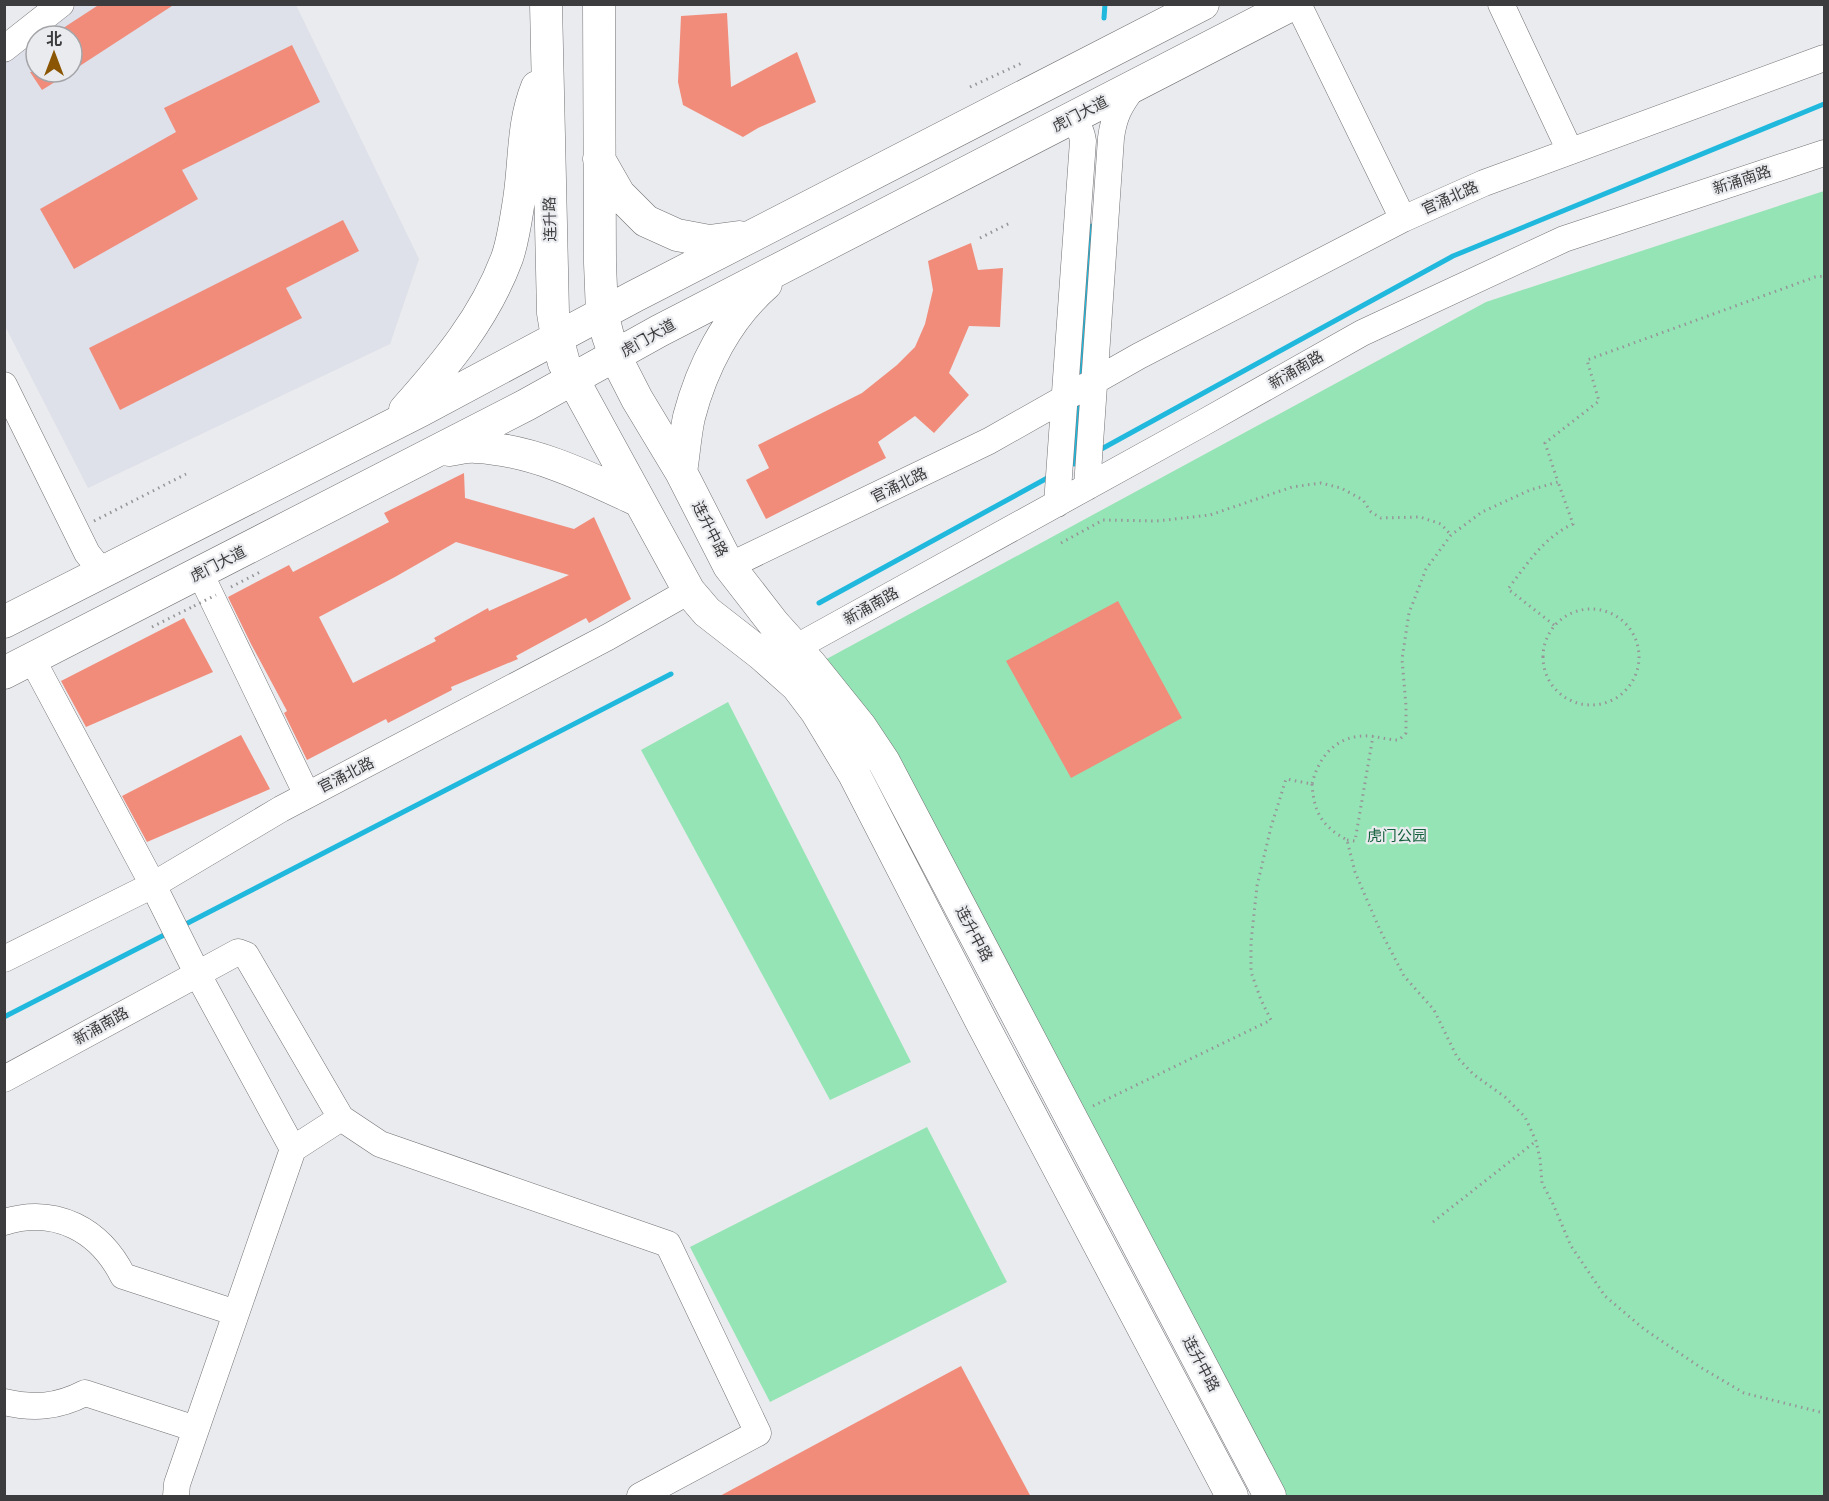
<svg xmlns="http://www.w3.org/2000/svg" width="1829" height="1501" viewBox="0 0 1829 1501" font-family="Roboto,'Noto Sans SC',sans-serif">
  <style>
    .built { fill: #dee0ea; fill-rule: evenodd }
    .green { fill: #95e4b5 }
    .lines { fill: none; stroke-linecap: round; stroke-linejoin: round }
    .stream { stroke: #20b9dd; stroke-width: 5 }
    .building { fill: #f18c7b; fill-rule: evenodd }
    .minor-casing { stroke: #727275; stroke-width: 27 }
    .major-casing { stroke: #727275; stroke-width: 33 }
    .path { stroke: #969699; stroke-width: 3; stroke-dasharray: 1.5 4.5; stroke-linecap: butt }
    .minor { stroke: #fff; stroke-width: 26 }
    .major { stroke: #fff; stroke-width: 32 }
    .path-bridge { stroke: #969699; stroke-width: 3; stroke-dasharray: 1.5 4.5; stroke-linecap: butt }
    .labels { text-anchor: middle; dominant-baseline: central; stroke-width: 4.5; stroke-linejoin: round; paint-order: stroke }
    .street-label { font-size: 15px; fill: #3c3c3e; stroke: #eaebee }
    .park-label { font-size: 15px; fill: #125f3b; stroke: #eaebee }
  </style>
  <rect width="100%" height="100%" fill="#eaebee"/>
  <path class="built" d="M77 5H296L419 259 390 344 88 488 5 326V56ZM36 36H72V72H36Z"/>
  <path class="green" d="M1824 191V1496H1263L821 662 1486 302Z
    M728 702 911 1062 830 1100 641 750Z
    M927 1127 1007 1282 770 1402 690 1247Z"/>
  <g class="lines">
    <path class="stream" d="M1104 18 1105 4
      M1080 381 1092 226
      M1096 452 1453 256 1824 104
      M1074 464 1079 399
      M819 603 1051 476
      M182 926 671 674
      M4 1017 168 933"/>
  </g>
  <path class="building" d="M100 4H175L72 71V36H51Z
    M727 13 731 87 797 52 816 102 758 128 743 137 683 105 678 82 681 16Z
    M292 45 320 102 182 170 198 199 74 269 40 209 176 132 164 108Z
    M30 72H71L42 90Z
    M343 220 359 251 286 288 302 318 120 410 89 348Z
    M971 243 978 270 1003 268 1000 327 969 326 949 373 969 395 934 433 915 416 878 442 886 458 766 519 746 480 769 468 758 445 862 393 897 365 915 347 925 324 933 290 928 261Z
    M464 473 465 498 574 529 594 517 631 599 589 623 586 618 516 656 518 659 451 687 452 690 388 723 386 719 307 760 284 713 287 711 251 644 228 597 289 565 293 572 389 522 384 513ZM456 542 569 575 489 611 488 608 434 638 436 641 353 683 319 617 395 577Z
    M1118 601 1182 718 1071 778 1006 661Z
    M184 618 213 672 86 727 61 681Z
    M241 735 270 789 147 842 122 796Z
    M961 1366 1031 1497H718Z"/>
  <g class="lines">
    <g class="minor-casing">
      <path id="minor" d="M1298 4 1403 219
        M1501 4 1570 151
        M4 49 61 4
        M4 385 87 553 102 572
        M1087 487 1111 138C1114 115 1120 105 1134 86
        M1057 504 1083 141C1081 127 1077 123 1062 123
        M729 566 989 441 1139 356 1403 219 1484 183 1824 58
        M200 573 307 795
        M795 648 1201 424 1362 333 1564 239 1824 153
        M32 659 153 885 197 973 293 1149
        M4 959 153 885 281 809 608 637 689 591
        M4 1079 238 952 246 955 341 1118
        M4 1222C56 1206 100 1230 123 1276L236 1313
        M4 1402C34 1409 58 1407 85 1393L196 1429
        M176 1496 177 1484 293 1149 341 1118 380 1144 668 1244 758 1433 640 1496"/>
    </g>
    <g class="major-casing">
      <path id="major" d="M546 4 553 313 557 337 564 363 689 591 707 612 761 654 797 686 816 711 854 774 983 1025 1232 1496
        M599 4 600 263 602 313 608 336 615 356 637 399 681 472 729 566 774 624 811 665 860 726 884 762 1270 1496
        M599 159 619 194 646 221 677 235 709 241 739 237
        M405 410C446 364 485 317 507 258 513 241 516 219 519 200 525 162 522 124 537 87
        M449 450C458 449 467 446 476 447 534 450 588 477 639 501
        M681 472C684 454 685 435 689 417 702 367 727 318 766 284
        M4 622 420 411 635 296 1203 4
        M4 673 526 405 659 331 1293 4"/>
    </g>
    <path class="path" d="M970 87 1022 63
      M980 238 1010 223
      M94 521 186 474
      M1061 543 1103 520 1157 521 1210 515 1292 487 1321 483 1341 488 1363 500 1371 512 1381 518 1420 517 1441 524 1451 535
      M231 587 262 571
      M1543 657a48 48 0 1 1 96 0a48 48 0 1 1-96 0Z
      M1554 625 1508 589C1527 564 1544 537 1573 524L1558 482
      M152 627 194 606
      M1312 784C1314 813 1322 826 1347 840L1355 872 1380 930 1404 976 1434 1010 1457 1057 1473 1074 1505 1097 1525 1117 1536 1141 1540 1159 1542 1183 1553 1204 1571 1246 1605 1296 1644 1329 1700 1367 1744 1393 1824 1413
      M1347 840 1355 841 1373 736
      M1093 1106 1271 1020 1261 1000 1251 972V942L1257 886 1271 827 1286 779 1312 784C1319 755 1338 734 1370 736 1380 737 1388 740 1399 740L1406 733V706L1402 659 1409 613 1426 569 1451 535 1482 512 1530 490 1558 482 1545 443 1599 401 1587 360 1815 277 1824 276
      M1433 1222 1536 1141"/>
    <use href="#minor" class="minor"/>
    <use href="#major" class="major"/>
    <path class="path-bridge" d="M194 606 216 595"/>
  </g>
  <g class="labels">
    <g class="street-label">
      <text transform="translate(1080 114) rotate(-27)">虎门大道</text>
      <text transform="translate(1742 180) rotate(-18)">新涌南路</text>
      <text transform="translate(1450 198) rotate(-24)">官涌北路</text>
      <text transform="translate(550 219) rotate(-91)">连升路</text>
      <text transform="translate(648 338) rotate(-29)">虎门大道</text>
      <text transform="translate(1296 370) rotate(-30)">新涌南路</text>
      <text transform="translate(899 485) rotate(-26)">官涌北路</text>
      <text transform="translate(710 529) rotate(63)">连升中路</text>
      <text transform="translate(218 564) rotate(-27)">虎门大道</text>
      <text transform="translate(871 606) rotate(-29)">新涌南路</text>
      <text transform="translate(346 775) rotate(-27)">官涌北路</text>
      <text transform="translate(974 934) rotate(62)">连升中路</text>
      <text transform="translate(101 1026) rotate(-29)">新涌南路</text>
      <text transform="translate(1201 1364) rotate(62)">连升中路</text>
    </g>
    <g class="park-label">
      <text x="1397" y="836">虎门公园</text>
    </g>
  </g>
  <rect width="1829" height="1501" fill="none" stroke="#3c3c3e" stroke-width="12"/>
  <g transform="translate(54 54)"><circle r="28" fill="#eaebee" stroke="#a4a5a8" stroke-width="1.5"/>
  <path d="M0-4.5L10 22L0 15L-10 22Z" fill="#8a5603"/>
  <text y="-9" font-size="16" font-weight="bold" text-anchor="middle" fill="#3c3c3e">北</text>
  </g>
</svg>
